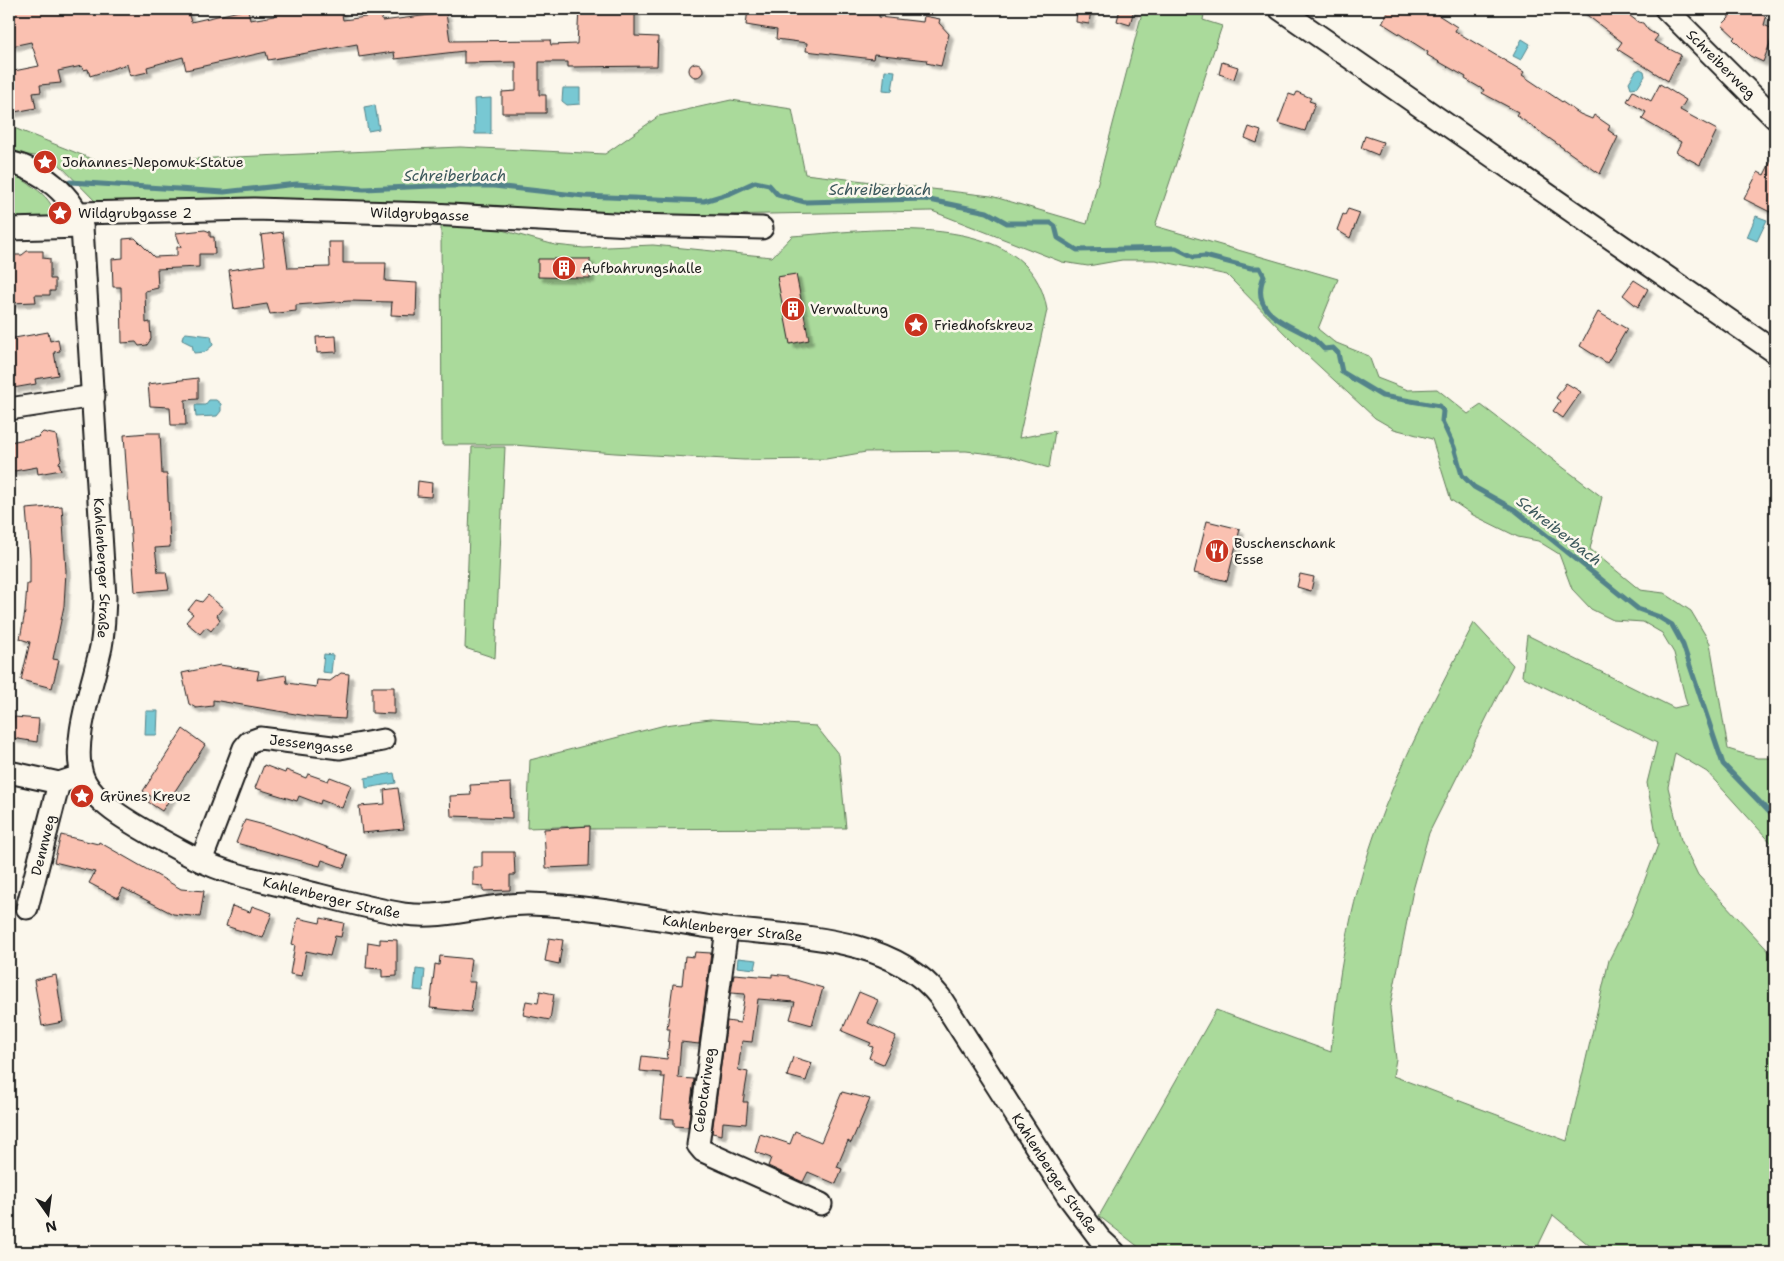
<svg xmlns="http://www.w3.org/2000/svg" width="1784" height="1261" viewBox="0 0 1784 1261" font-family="'Shantell Sans',sans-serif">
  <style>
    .green { fill: #aada9b; stroke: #637b5c }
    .water { fill: #78c8d3; stroke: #53838a }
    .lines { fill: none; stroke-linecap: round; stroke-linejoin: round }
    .stream { stroke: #53838a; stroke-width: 5 }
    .building { fill: #fac1b1; stroke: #1c1c1c; filter: url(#shadow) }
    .minor-casing { stroke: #1c1c1c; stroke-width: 25 }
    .minor { stroke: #fbf7ec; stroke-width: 21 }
    .labels { text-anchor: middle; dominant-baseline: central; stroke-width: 5; stroke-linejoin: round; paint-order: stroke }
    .street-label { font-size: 14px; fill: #1c1c1c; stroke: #fbf7ec }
    .poi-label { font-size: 14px; fill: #1c1c1c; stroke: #fbf7ec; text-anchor: start }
    .water-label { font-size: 15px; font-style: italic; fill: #3c585c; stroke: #fbf7ec }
  </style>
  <defs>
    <filter id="shadow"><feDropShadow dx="4.5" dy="4.5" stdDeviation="1" flood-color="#0004"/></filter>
  </defs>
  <rect width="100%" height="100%" fill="#fbf7ec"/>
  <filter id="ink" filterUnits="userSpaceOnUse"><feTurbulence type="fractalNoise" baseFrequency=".02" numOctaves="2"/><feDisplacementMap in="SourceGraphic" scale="10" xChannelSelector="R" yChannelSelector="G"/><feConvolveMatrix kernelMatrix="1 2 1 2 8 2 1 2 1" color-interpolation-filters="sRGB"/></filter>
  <g filter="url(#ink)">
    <path class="green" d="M1143 9H1205L1203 20 1222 26 1155 226 1338 279 1318 329 1334 342 1369 356 1377 378 1408 390 1437 389 1468 414 1481 405 1602 497 1590 549 1640 590 1664 593 1691 611 1710 643 1728 749 1757 758H1775V847L1707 772 1675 753 1668 787 1681 840 1698 875 1775 958V1252H1584L1590 1246 1553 1215 1539 1244 1540 1252H1145L1099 1216 1216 1010 1331 1052C1337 979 1350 906 1374 836 1400 762 1438 692 1474 623L1513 665 1429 833 1413 890 1390 1008 1396 1059 1393 1076 1567 1141 1609 960 1631 916 1658 845 1647 783 1657 743 1522 676 1527 635 1674 708 1687 705 1674 653 1662 633 1643 622 1613 620 1591 609 1572 589 1559 554 1538 541 1518 537 1473 515 1451 500 1432 439 1394 429 1375 418 1294 343 1227 275 1155 260H1122L1088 266 1062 262 932 211 661 216 385 201H95L54 159 9 152V126L102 163 460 147 605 154 659 116 731 100 792 109 805 174 991 196 1087 224Z
      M9 171C25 182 57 197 54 219L9 224Z
      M441 225H484L555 245 584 248 653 245 772 257 792 236C866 231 1031 205 1047 310L1019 438 1055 431 1049 468 1008 456 966 451 866 452 826 459 744 460 615 453 514 445H442Z
      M472 447H505L495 658 465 648Z
      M710 719 816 726 839 755 846 828 590 829V826L527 828 530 760 665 725Z"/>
    <path class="water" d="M1522 39 1530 44 1521 60 1513 56Z
      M1640 69 1644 71 1645 76 1638 87 1631 88 1629 82 1636 71Z
      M885 70 895 71 892 91 883 90Z
      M563 88H580V104L567 105 562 101Z
      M491 98V134H475L474 99Z
      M375 105 379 129 368 131 364 107Z
      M1756 216 1767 220 1757 241 1747 237Z
      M186 333 211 336 213 345 205 352 194 353 192 345 182 340 183 335Z
      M209 400H216L221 404V411L217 416 196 417 195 405H205Z
      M324 654 333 655 331 673 322 672Z
      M146 711H158L157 735H145Z
      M394 773 396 783 366 788 365 778Z
      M738 958 757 960 755 969 737 967Z
      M416 969 425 970 423 991 414 990Z"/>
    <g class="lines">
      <path class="stream" d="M70 182 224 192 297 184 364 189 431 186H494L584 196 704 201 731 193 755 182 769 185 778 195 805 202 925 199 987 212 1007 223H1051L1055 226 1058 238 1077 250 1176 248 1194 257 1205 256 1251 268H1260L1264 276C1249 312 1285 323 1309 336 1315 339 1320 345 1324 349L1333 348 1338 353 1342 372 1382 396 1440 406 1443 411 1442 421 1454 447 1462 475 1474 487 1515 510 1638 609 1657 616 1672 625 1683 645 1723 764 1775 818"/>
    </g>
    <path class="building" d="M9 9H87L88 13 105 9H187L191 22 248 9 250 20 274 16 278 9H341L343 20 381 15 382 21 446 13 450 41 550 40 551 45 577 44 579 9H635V36L658 37 657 66 568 67V62H539V95H546V113H502V92L516 91V62L464 63V51L395 59 394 52 359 57 357 44 268 60 266 52 186 70 183 57 147 67 148 72 130 76 127 64 90 76 88 69 83 70 82 66 58 71 61 83 40 85 41 92 33 93 36 108 9 113V72L39 66 31 42 12 46 11 42 9 43Z
      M748 9H879V17L923 22 924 16 940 19 939 23 949 34 941 66 926 63 927 60 874 54 873 59 806 51 807 43 776 39 777 30 746 25Z
      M1077 9H1091L1089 24 1076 22Z
      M1120 9H1134L1130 25 1117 21Z
      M1389 9H1429L1457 27 1455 31 1524 72 1522 75 1580 114 1592 119 1594 115 1610 126 1608 130 1618 137 1600 174 1516 115 1518 112 1482 93 1484 90 1465 79 1466 77 1427 55 1428 52 1382 23Z
      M1579 9H1621L1638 22 1643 23 1648 30 1658 36 1654 41 1681 55 1668 81 1617 49 1622 42Z
      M1728 9H1756L1766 18 1764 25 1775 30 1763 62 1750 56 1733 39 1735 37 1722 25 1729 18Z
      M1222 62 1238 67 1234 79 1219 74Z
      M689 70a7 7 0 1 1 14 0a7 7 0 1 1-14 0Z
      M1660 84 1686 100 1680 110 1717 130 1700 165 1676 152 1681 142 1642 119 1646 112 1627 101 1633 91 1651 101Z
      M1297 92 1311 98 1309 101 1315 103 1305 131 1278 123 1289 94 1295 96Z
      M1249 127 1261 131 1257 143 1245 138Z
      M1365 136 1383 142 1378 155 1361 148Z
      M1775 153V200L1770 212 1744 199 1758 172 1764 175Z
      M1348 209 1360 213 1350 238 1337 230 1343 214 1345 215Z
      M205 230 210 232V237H214L215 254H199V267L157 269 158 288 145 291 146 323 150 322 151 339 147 345 139 346 136 342 122 343 121 287H113L112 259 123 258V239L135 238 154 257 177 256V247H181L176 233Z
      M283 232 288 268 330 267 329 242H343V263H386L385 281 417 283 416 316 391 315 392 302 349 301 296 305V311L270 314 267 304 234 309 229 270 265 265 261 235Z
      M27 251H43V258L50 259V279H55V291H50V295H35L36 302 9 303V255H22Z
      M538 259H590V278L538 277Z
      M796 274 809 340 790 344 777 277Z
      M1634 280 1648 289 1638 307 1623 295Z
      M1598 312 1627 329 1607 363 1580 346Z
      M48 332 50 341 58 339 60 351 54 352 58 375 35 379 36 384 13 388 12 382 9 383V339Z
      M336 336 337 352 317 353 316 337Z
      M198 378V399L185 400 186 425H171L170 407 150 406 148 384Z
      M1566 383 1581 392 1563 418 1553 411 1560 401 1556 398Z
      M43 432 56 435 61 460 59 462 61 470 38 474 37 467 9 472V442L38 437Z
      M148 433H160L162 474H167L170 547 155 548 158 572H166L169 589 135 592 124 435Z
      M418 481 432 483 431 497 417 496Z
      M62 506 66 571 64 606 53 659 59 660 52 688 21 680 30 642 20 639 25 612 27 584H30V557L26 509Z
      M1207 521 1240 529 1227 581 1194 573Z
      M1300 574 1314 577 1311 591 1297 587Z
      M208 595 223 608 217 615 220 620 211 631 206 627 200 634 186 622 193 614 188 610 196 600 202 602Z
      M220 665 259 671 257 680 286 675 287 683 316 687 317 680 330 681 341 673 349 674 345 719 313 717 213 700V706L196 708 189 704 182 673Z
      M372 687H394V714L372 713Z
      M14 717 39 719 37 742 12 738Z
      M183 729 205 745 162 811 148 802 152 797 143 791Z
      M264 765 285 773 286 770 306 778 308 774 328 781 330 777 351 785 342 808 321 800 320 804 299 796 297 801 255 788Z
      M511 783 512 818 451 816 450 796 471 795 470 785Z
      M398 788 404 829 362 833 359 806 385 804 384 790Z
      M245 820 272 827 348 855 344 868 322 860 320 866 236 843Z
      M590 826 589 866 546 868 544 829Z
      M61 835 98 844 99 842 181 889 204 891 200 917 173 914 123 888 118 898 89 883 95 872 54 862Z
      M482 852H514L515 875H510V890L483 891V886L473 885V867H482Z
      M232 906 250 912 252 906 272 913 263 938 226 926Z
      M298 918 320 923 321 918 344 923 341 937 335 936 330 956 306 951 302 976 290 974 295 945 292 944Z
      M549 938 563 940 559 964 545 961Z
      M380 939 397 940V976L382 977V969L366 968 368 942 380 944Z
      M695 952 711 953 699 1044 681 1042 678 1078 694 1079 688 1127 674 1126V1119L661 1118 665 1077H661V1073L640 1071 642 1056 667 1059 670 1029H667L673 984 682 985 685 956 694 957Z
      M440 956 471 959 468 982H475L471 1012 430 1008 435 964 439 965Z
      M734 974 772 977V974L789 976V978L823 988 812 1025 790 1019 795 1002 758 999 752 1042 742 1041 738 1070 748 1072 743 1102H748L746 1124 723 1122 722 1135 712 1133 727 1021 740 1023 745 994 731 993Z
      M56 975 63 1022 42 1026 34 980Z
      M540 991 554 994 550 1020 523 1015 526 1001 538 1003Z
      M859 992 878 1000 868 1023 896 1036 883 1064 869 1058 873 1047 869 1046 871 1043 842 1031Z
      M793 1057 812 1063 806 1081 787 1076Z
      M842 1092 870 1099 851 1143 848 1141 837 1167 842 1169 836 1184 808 1172 803 1182 768 1166 771 1158 755 1152 760 1134 790 1144 795 1131 821 1142Z"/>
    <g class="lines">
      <g class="minor-casing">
        <g id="minor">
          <path d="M1280 9 1775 352"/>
          <path id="s1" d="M1666 9 1775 118"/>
          <path id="s2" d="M9 162C40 169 75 196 82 227L105 598C104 614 104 631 101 647 94 681 70 744 83 777 93 802 131 823 154 836 179 850 205 865 233 873 257 881 283 885 308 892 339 900 372 909 404 914 447 920 487 903 530 904 590 906 650 918 710 927 784 937 889 932 940 997L1067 1195 1100 1239 1114 1252"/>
          <path id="s3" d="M79 213 254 209 432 214 631 225 762 228"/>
          <path d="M9 229 82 227"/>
          <path d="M9 409 94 396"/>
          <path d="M9 772 59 783 71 779"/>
          <path id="s4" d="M201 861 244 748 249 742 260 738 340 748 383 740"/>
          <path id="s5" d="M27 908 59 783"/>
          <path d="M727 929 698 1145 703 1151 821 1204"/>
        </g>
      </g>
      <use href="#minor" class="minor"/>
    </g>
  </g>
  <defs>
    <g id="sight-disc" transform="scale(1.25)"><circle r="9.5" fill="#c8321e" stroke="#fbf7ec"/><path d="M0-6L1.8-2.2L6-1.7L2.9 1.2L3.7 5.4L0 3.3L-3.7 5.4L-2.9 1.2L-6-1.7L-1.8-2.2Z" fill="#fff"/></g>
    <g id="building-disc" transform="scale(1.25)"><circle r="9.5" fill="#c8321e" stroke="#fbf7ec"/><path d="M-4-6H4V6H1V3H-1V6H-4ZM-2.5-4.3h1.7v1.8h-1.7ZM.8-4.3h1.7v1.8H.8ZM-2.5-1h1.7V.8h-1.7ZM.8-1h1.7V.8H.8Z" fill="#fff"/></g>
    <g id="restaurant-disc" transform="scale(1.25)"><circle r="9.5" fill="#c8321e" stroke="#fbf7ec"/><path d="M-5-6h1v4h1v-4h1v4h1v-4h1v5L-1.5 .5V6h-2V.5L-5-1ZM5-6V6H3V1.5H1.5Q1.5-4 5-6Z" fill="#fff"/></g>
  </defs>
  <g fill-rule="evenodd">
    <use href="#sight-disc" x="45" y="162"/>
    <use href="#sight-disc" x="60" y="213"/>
    <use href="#building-disc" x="564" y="268"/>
    <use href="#building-disc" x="793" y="309"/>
    <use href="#sight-disc" x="916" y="325"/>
    <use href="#restaurant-disc" x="1217" y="551"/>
    <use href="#sight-disc" x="82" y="796"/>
  </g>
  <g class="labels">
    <g class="street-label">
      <text stroke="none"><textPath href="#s1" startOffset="78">Schreiberweg</textPath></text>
      <text stroke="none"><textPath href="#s3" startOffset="341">Wildgrubgasse</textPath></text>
      <text stroke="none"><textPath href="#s2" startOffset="444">Kahlenberger Straße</textPath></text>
      <text stroke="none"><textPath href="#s4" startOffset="192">Jessengasse</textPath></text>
      <text stroke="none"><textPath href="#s5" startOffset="65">Dennweg</textPath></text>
      <text stroke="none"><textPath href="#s2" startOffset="939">Kahlenberger Straße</textPath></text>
      <text stroke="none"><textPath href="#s2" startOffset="1344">Kahlenberger Straße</textPath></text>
      <text transform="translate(704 1090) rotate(-82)">Cebotariweg</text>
      <text stroke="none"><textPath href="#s2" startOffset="1779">Kahlenberger Straße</textPath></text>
    </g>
    <g class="poi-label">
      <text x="62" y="162">Johannes-Nepomuk-Statue</text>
      <text x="78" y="213">Wildgrubgasse 2</text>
      <text x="582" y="268">Aufbahrungshalle</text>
      <text x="810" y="309">Verwaltung</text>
      <text x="934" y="325">Friedhofskreuz</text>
      <text x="1234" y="543">Buschenschank<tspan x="1234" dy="16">Esse</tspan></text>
      <text x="100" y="796">Grünes Kreuz</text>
    </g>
    <g class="water-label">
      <text x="455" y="176">Schreiberbach</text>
      <text x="880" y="190">Schreiberbach</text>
      <text transform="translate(1559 531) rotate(38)">Schreiberbach</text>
    </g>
  </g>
  <rect width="1784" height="1261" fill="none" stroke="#fbf7ec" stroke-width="30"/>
  <rect x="15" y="15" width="1754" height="1231" fill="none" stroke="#1c1c1c" stroke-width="2" filter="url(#ink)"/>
  <g transform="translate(48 1214) rotate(166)" stroke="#fbf7ec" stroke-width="4" paint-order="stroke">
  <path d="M0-4L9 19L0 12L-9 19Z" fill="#1c1c1c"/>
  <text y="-8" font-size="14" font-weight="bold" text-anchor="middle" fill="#1c1c1c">N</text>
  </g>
</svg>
